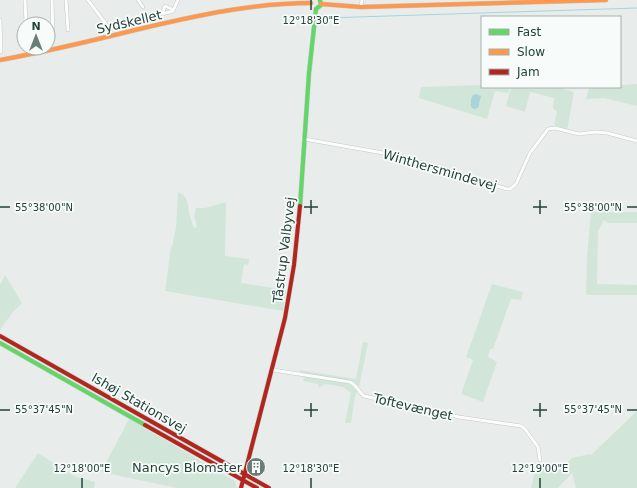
<svg xmlns="http://www.w3.org/2000/svg" width="637" height="488" viewBox="0 0 637 488" font-family="'DejaVu Sans',sans-serif">
  <style>
    .green { fill: #d1e6d8 }
    .water { fill: #a9d4db }
    .lines { fill: none; stroke-linecap: round; stroke-linejoin: round }
    .stream { stroke: #a9d4db; stroke-width: 1 }
    .street-casing { stroke: #c5cac8; stroke-width: 4 }
    .fast-casing { stroke: #c3cbc8; stroke-width: 5 }
    .slow-casing { stroke: #c3cbc8; stroke-width: 5 }
    .jam-casing { stroke: #c3cbc8; stroke-width: 5 }
    .street { stroke: #fcfcfc; stroke-width: 3 }
    .fast { stroke: #63d668; stroke-width: 4 }
    .slow { stroke: #ff974d; stroke-width: 4 }
    .jam { stroke: #b3261e; stroke-width: 4 }
    .ticks { fill: none; stroke: #24423a; stroke-width: 1.5 }
    .labels { text-anchor: middle; dominant-baseline: central; stroke-width: 3.5; stroke-linejoin: round; paint-order: stroke }
    .street-label { font-size: 13px; fill: #24423a; stroke: #f7fbf9 }
    .poi-label { font-size: 13px; fill: #24423a; stroke: #f7fbf9; text-anchor: end }
    .ticks-label { font-size: 10px; text-anchor: middle; fill: #24423a; stroke: #f7fbf9; stroke-width: 3.5; stroke-linejoin: round; paint-order: stroke }
  </style>
  <rect width="100%" height="100%" fill="#e8edeb"/>
  <path class="green" d="M637 84V106L604 98 586 99 589 87H620V85Z
    M482 85V87H510L508 93 495 91 487 119 419 98 421 87Z
    M511 87H558L574 92 567 130 554 125 557 112 553 108 554 98 530 92 525 112 506 106Z
    M178 192C190 198 187 205 190 216 191 220 192 224 194 228L197 227 194 216 196 208H205L226 202 225 256 249 259 248 265 244 264 241 283 286 290 283 311 165 291 171 247H172L176 227Z
    M591 212H637V223H608L604 220 598 231 597 284 637 285V295H586L587 256Z
    M5 275 22 303 12 313 0 330V285Z
    M492 284 523 292 521 300 511 299 493 349H490L488 357 497 362 483 402 461 394 473 360 466 357Z
    M363 342 368 343 359 387 355 397 351 423H345L351 393 343 387 325 384 319 388 318 384 303 381 304 376 299 370 356 379Z
    M637 411V488H576L572 473 558 488H531L536 467 560 469 572 458 590 454 591 455Z
    M129 419 235 481 237 488H177L101 472Z
    M38 453 74 476 95 482 94 488H15Z"/>
  <path class="water" d="M476 94 481 96 478 108 474 109 471 107V99L473 95Z"/>
  <g class="lines">
    <path class="stream" d="M326 18 637 8"/>
    <g class="street-casing">
      <path id="street" d="M25 0 26 24
        M52 0 53 39
        M66 0 68 30
        M88 0 109 28
        M138 0 143 7
        M361 7 362 0
        M174 10 165 6 162 14 173 11 178 0
        M0 20 1 52
        M304 139 400 156 507 189H510L516 184 530 153 548 129 555 128 579 134 595 132 607 133 637 141
        M273 370 350 382C357 385 358 392 364 396L459 417 521 426 525 429 538 447 540 460"/>
    </g>
    <g class="fast-casing">
      <path id="fast" d="M316 9 321 5 320 0
        M300 206 309 73 316 9
        M0 343 145 425"/>
    </g>
    <g class="slow-casing">
      <path id="slow" d="M321 4 361 7 606 0
        M0 60C44 52 87 42 131 31 190 17 249 3 311 3"/>
    </g>
    <g class="jam-casing">
      <path id="jam" d="M0 336 269 488
        M145 425 257 488
        M241 488 285 318 294 265 300 206"/>
    </g>
    <use href="#street" class="street"/>
    <use href="#fast" class="fast"/>
    <use href="#slow" class="slow"/>
    <use href="#jam" class="jam"/>
  </g>
  <path class="ticks" d="M311 0V10M311 200V214M540 200V214M0 207H10M304 207H318M533 207H547M627 207H637M311 403V417M540 403V417M0 410H10M304 410H318M533 410H547M627 410H637M82 478V488M311 478V488M540 478V488"/>
  <defs>
    <g id="building-disc" transform="scale(1)"><circle r="9.5" fill="#697e78" stroke="#f7fbf9"/><path d="M-4-6H4V6H1V3H-1V6H-4ZM-2.5-4.3h1.7v1.8h-1.7ZM.8-4.3h1.7v1.8H.8ZM-2.5-1h1.7V.8h-1.7ZM.8-1h1.7V.8H.8Z" fill="#fff"/></g>
  </defs>
  <g fill-rule="evenodd">
    <use href="#building-disc" x="256" y="467"/>
  </g>
  <g class="labels">
    <g class="street-label">
      <text transform="translate(129 22) rotate(-13)">Sydskellet</text>
      <text transform="translate(440 170) rotate(16)">Winthersmindevej</text>
      <text transform="translate(284 250) rotate(-83)">Tåstrup Valbyvej</text>
      <text transform="translate(139 403) rotate(30)">Ishøj Stationsvej</text>
      <text transform="translate(413 407) rotate(13)">Toftevænget</text>
    </g>
    <g class="poi-label">
      <text x="242" y="467">Nancys Blomster</text>
    </g>
  </g>
  <g class="ticks-label">
    <text x="311" y="24">12°18'30"E</text>
    <text x="44" y="211">55°38'00"N</text>
    <text x="593" y="211">55°38'00"N</text>
    <text x="44" y="413">55°37'45"N</text>
    <text x="593" y="413">55°37'45"N</text>
    <text x="82" y="472">12°18'00"E</text>
    <text x="311" y="472">12°18'30"E</text>
    <text x="540" y="472">12°19'00"E</text>
  </g>
  <rect x="481" y="16" width="140" height="72" fill="#f7fbf9" stroke="#a3b1ad"/>
  <rect x="489" y="29" width="20" height="6" fill="#63d668" stroke="#a3b1ad"/>
  <text x="517" y="36" font-size="12" fill="#24423a">Fast</text>
  <rect x="489" y="49" width="20" height="6" fill="#ff974d" stroke="#a3b1ad"/>
  <text x="517" y="56" font-size="12" fill="#24423a">Slow</text>
  <rect x="489" y="69" width="20" height="6" fill="#b3261e" stroke="#a3b1ad"/>
  <text x="517" y="76" font-size="12" fill="#24423a">Jam</text>
  <g transform="translate(36 36)"><circle r="19" fill="#f7fbf9" stroke="#a3b1ad"/>
  <path d="M0-3L7 15L0 10L-7 15Z" fill="#697e78"/>
  <text y="-6" font-size="11" font-weight="bold" text-anchor="middle" fill="#24423a">N</text>
  </g>
</svg>
